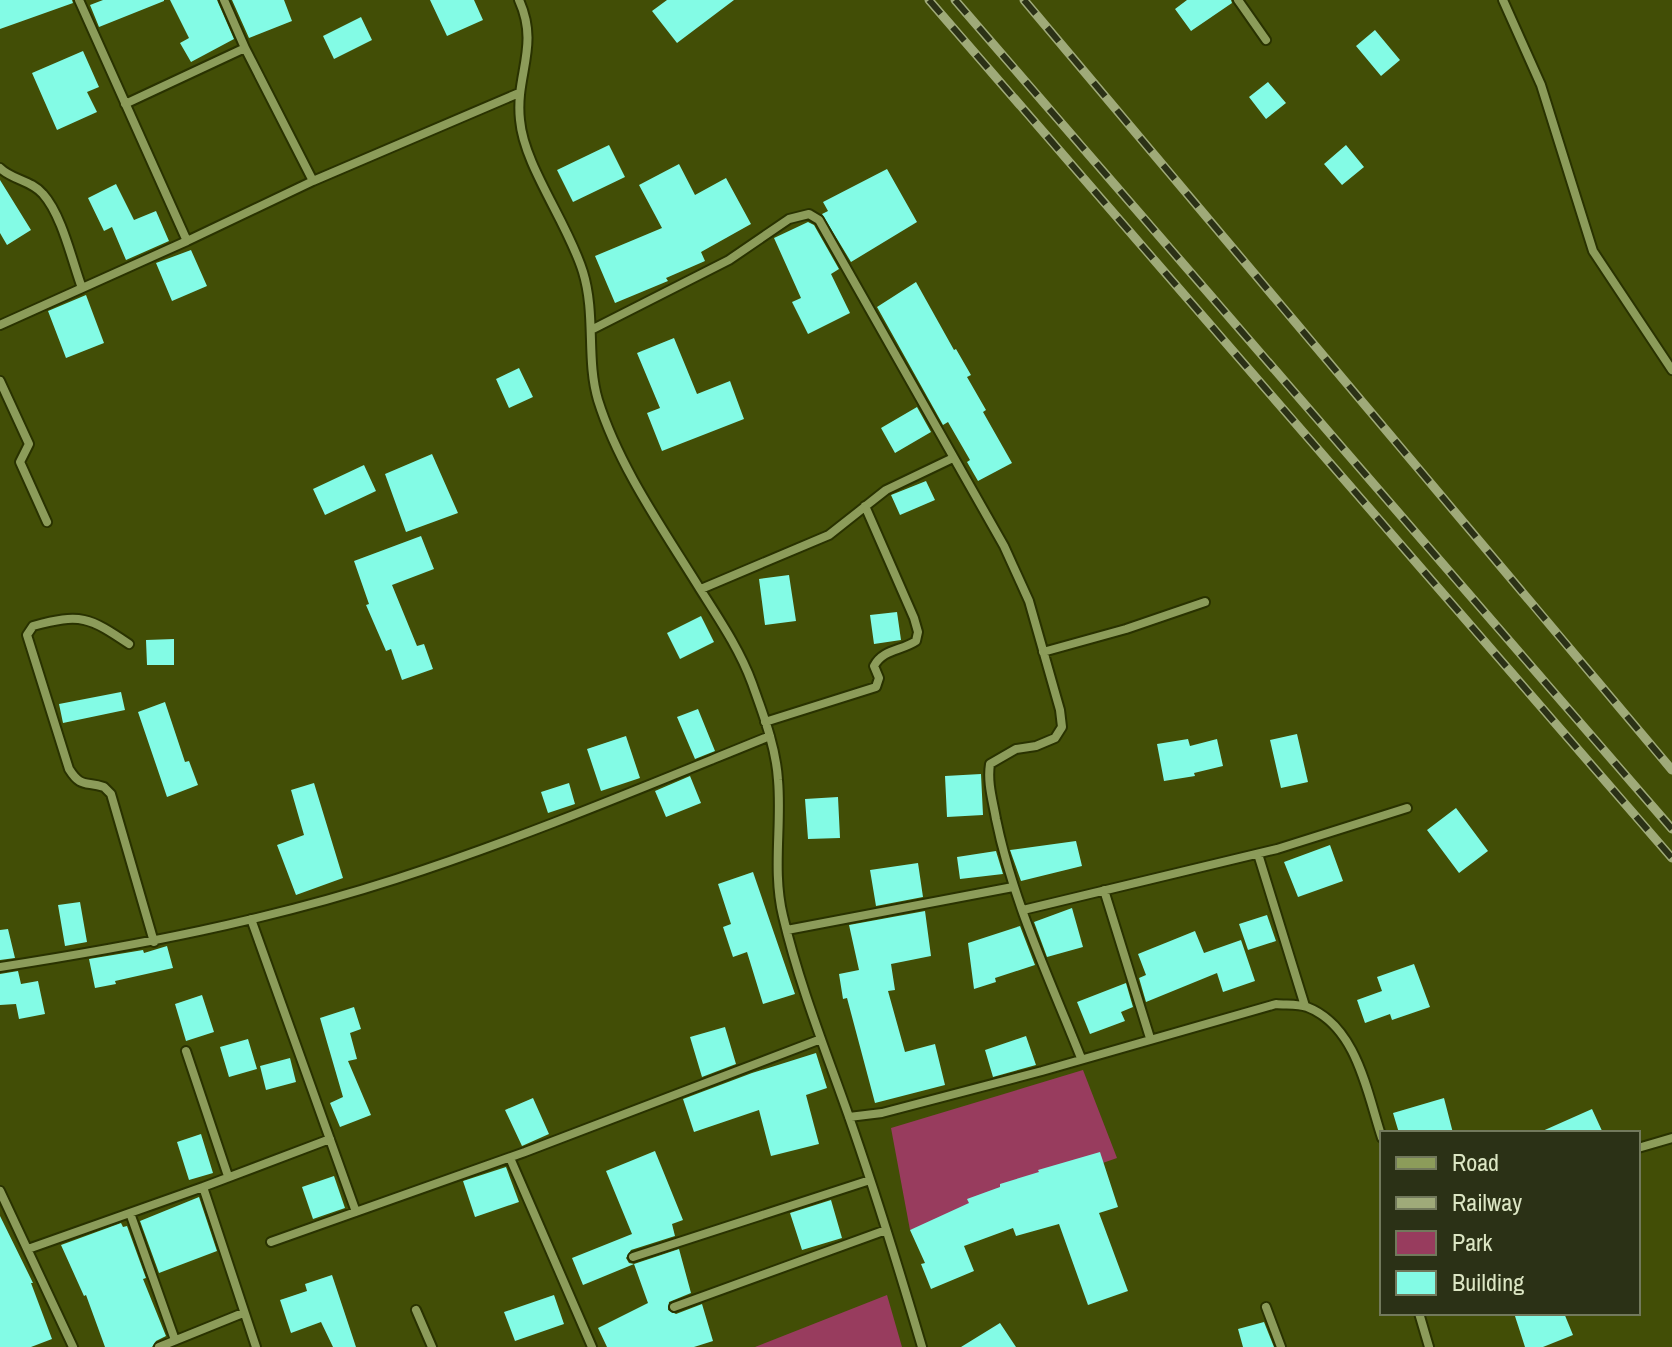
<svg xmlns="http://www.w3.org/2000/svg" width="1672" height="1347" viewBox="0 0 1672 1347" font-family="'Archivo Narrow',sans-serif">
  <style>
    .green { fill: #983c5e }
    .building { fill: #83fbe5 }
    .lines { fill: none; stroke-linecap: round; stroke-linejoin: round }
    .street-casing { stroke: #293200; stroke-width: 12 }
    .street { stroke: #8c9c5a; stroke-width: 8 }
    .rail-casing { stroke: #9faa79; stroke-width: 9 }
    .rail { stroke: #2b3116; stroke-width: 6; stroke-dasharray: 18; stroke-linecap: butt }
  </style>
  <rect width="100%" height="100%" fill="#424e06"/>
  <path class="green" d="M1083 1070 1117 1158 910 1230 891 1128Z
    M887 1295 902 1347H755Z"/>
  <path class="building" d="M0 0H72L73 3 0 29Z
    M103 0H164V1L99 27 90 5Z
    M170 0H217L234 39 191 62 180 43 189 38Z
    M232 0H284L292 21 249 38Z
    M430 0H474L483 20 447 36Z
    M667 0H734L677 43 652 11Z
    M1187 0H1231L1232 3 1191 31 1175 9Z
    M361 17 372 40 334 59 323 36Z
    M1375 30 1400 60 1381 76 1356 46Z
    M83 51 99 87 87 92 97 112 57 130 32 73Z
    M1268 82 1286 103 1266 119 1249 97Z
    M609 145 625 177 573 202 557 170Z
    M1346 145 1364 167 1342 185 1324 164Z
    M679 164 695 195 726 178 751 224 701 252 705 261 666 278 668 281 615 303 595 256 662 228 639 185Z
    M887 169 917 222 851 262 822 214 828 211 823 202Z
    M0 180 31 230 7 245 0 233Z
    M116 184 134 220 156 211 169 241 126 260 112 227 104 231 88 198Z
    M808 222 814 225 839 269 831 274 850 313 808 334 792 302 801 298 774 238Z
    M191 250 207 286 172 301 156 263Z
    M916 282 954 350 956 349 971 375 967 377 986 410 983 412 1012 463 978 481 967 462 970 460 948 422 943 425 877 307Z
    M86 295 104 343 66 358 48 311Z
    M674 338 697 394 730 381 744 419 662 451 647 413 660 408 637 353Z
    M519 368 533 397 509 408 496 379Z
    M917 407 931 432 895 453 881 428Z
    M432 454 458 513 406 532 385 474Z
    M364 465 376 491 325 515 313 489Z
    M926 481 935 500 900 515 891 495Z
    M421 536 434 569 392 585 417 646 424 644 433 669 402 680 391 649 386 651 366 605 369 604 354 561Z
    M789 575 796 621 765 625 759 579Z
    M897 612 901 640 874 644 870 615Z
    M701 616 714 642 680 659 667 633Z
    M174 639V665H147L146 640Z
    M121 692 125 710 63 723 59 704Z
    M165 702 185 762 189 761 198 785 167 797 138 712Z
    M698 709 715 751 695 759 677 717Z
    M1297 734 1308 782 1281 788 1270 740Z
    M626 736 640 778 601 791 587 749Z
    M1188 739 1190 746 1217 739 1223 766 1194 773 1195 776 1164 781 1157 744Z
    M981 774 983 815 947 817 945 776Z
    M690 776 701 803 666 817 655 791Z
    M314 783 343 878 296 895 277 845 304 835 291 790Z
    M569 783 575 804 548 813 541 792Z
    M838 797 840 838 808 839 805 799Z
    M1456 808 1488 851 1459 873 1427 830Z
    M1076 841 1082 866 1021 881 1010 850Z
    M1330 845 1343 881 1298 897 1284 862Z
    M996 851 1003 874 960 879 957 857Z
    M918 863 923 897 876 906 870 870Z
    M753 872 795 994 763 1004 747 952 733 957 723 927 731 924 718 884Z
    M80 902 87 942 65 946 58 905Z
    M1072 908 1083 947 1047 957 1034 922Z
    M925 911 931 956 891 964 895 990 888 991 905 1052 935 1044 945 1085 875 1103 847 998 843 999 839 974 859 970 849 925Z
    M1267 915 1276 941 1248 950 1239 924Z
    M1020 926 1035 965 995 978 996 982 974 989 968 943Z
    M8 929 15 958 0 960V930Z
    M1195 931 1204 953 1241 940 1255 981 1223 992 1217 973 1146 1002 1139 978 1146 975 1138 954Z
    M167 946 173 968 115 981 116 984 95 988 89 959 143 950 144 953Z
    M1414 964 1430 1007 1392 1020 1390 1014 1365 1023 1357 1000 1382 991 1377 977Z
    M18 971 21 984 38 981 45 1014 19 1019 16 1004 0 1005V974Z
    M1126 983 1133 1007 1121 1012 1125 1021 1090 1034 1077 1002Z
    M202 995 214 1032 186 1041 175 1004Z
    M354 1007 361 1029 350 1033 357 1059 348 1061 371 1115 340 1127 330 1103 343 1097 320 1018Z
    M725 1027 736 1064 702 1077 690 1037Z
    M1026 1036 1036 1065 993 1077 985 1050Z
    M248 1039 257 1069 229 1077 220 1047Z
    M816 1053 827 1088 806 1095 819 1144 771 1156 759 1110 694 1132 683 1099 752 1073Z
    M290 1058 296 1082 266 1090 260 1066Z
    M533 1098 549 1134 522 1146 505 1110Z
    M1444 1098 1453 1133H1399L1393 1113Z
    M1592 1109 1603 1133H1538Z
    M201 1134 213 1173 189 1180 177 1142Z
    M655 1151 683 1220 672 1224 675 1236 631 1250 626 1258 629 1263 634 1264 679 1249 691 1293 669 1302 668 1310 676 1314 702 1304 713 1341 694 1347H607L598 1328 648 1303 634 1264 583 1285 572 1258 632 1234 606 1171Z
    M1100 1152 1118 1207 1099 1213 1128 1291 1088 1305 1059 1224 1016 1236 1013 1228 964 1246 974 1271 931 1289 921 1264 925 1263 910 1230 969 1203 967 1199 1000 1187V1184L1039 1172 1038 1170Z
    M506 1167 519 1202 475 1217 463 1181Z
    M334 1176 345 1208 313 1219 302 1187Z
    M199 1197 217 1251 159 1273 140 1221Z
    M831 1200 842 1238 802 1250 790 1213Z
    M0 1216 33 1283H31L52 1339 31 1347H0Z
    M121 1223 123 1227 127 1226 146 1278 143 1279 166 1336 156 1341 152 1347H105L86 1295 84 1296 61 1245Z
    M332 1275 356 1347H333L321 1322 291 1333 280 1300 307 1291 305 1284Z
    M554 1295 564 1324 515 1341 504 1312Z
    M1514 1313H1564L1573 1335 1543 1347H1525Z
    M1264 1322 1274 1347H1243L1238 1329Z
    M1000 1323 1016 1347H961Z"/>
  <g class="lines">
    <g class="street-casing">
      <path id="street" d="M79 0 187 241
        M224 0 245 48 313 181
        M519 0C540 46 515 75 520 120 524 166 568 223 583 272 596 314 586 360 598 400 619 467 663 529 700 589 719 619 740 650 752 683 763 714 776 747 778 780 782 825 772 871 783 916 799 984 825 1049 848 1114 875 1191 899 1269 922 1347
        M1238 0 1266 40
        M1503 0 1541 85 1593 251 1672 370
        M125 104 245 48
        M0 168C12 180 31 180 43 194 62 215 72 261 82 288
        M0 325 187 241 313 181 519 93
        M593 329 729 260 789 219 809 214 819 220 1004 546 1029 601 1060 710 1062 727 1055 738 1036 746 1016 749 990 764C987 783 993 801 996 819 1013 902 1050 980 1081 1058
        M0 381 29 444 20 462 47 522
        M701 589 829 535 886 490 953 458
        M129 644C89 617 81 613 33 626L27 635 69 769C81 788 85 781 104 787L111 794 154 942
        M1043 652 1126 629 1205 602
        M765 722 876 687 879 678 874 666C883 649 901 651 916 641L918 632 914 618 865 506
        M1258 854 1305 1006
        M1104 890 1150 1038
        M1023 910 1277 849 1407 808
        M251 919 356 1212
        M787 930 1013 887
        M0 967C135 946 266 921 396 879 523 838 646 786 770 736
        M186 1051 228 1176
        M849 1117 882 1113 1042 1071 1276 1004C1286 1005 1298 1004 1307 1007 1357 1026 1367 1093 1382 1138
        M1638 1148 1672 1138
        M510 1158 592 1347
        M0 1191 73 1347
        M130 1213 175 1340
        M271 1242 525 1152 821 1039
        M28 1249 203 1187
        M633 1257 870 1180
        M674 1307 886 1230
        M1266 1307 1281 1347
        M416 1310 432 1347
        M1419 1313 1429 1347
        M159 1347 243 1313
        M256 1347 203 1187 330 1139"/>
    </g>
    <use href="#street" class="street"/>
    <g class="rail-casing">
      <path id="rail" d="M929 0 1672 858
        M955 0 1672 829
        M1024 0 1672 770"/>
    </g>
    <use href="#rail" class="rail"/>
  </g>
  <rect x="1380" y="1131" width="260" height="184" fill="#2b3116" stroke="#72795c" stroke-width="2"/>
  <rect x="1396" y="1157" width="40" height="12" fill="#8c9c5a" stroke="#72795c" stroke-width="2"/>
  <text x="1452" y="1171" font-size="24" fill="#dce6c4">Road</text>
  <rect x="1396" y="1197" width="40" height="12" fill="#9faa79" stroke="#72795c" stroke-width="2"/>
  <text x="1452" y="1211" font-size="24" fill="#dce6c4">Railway</text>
  <rect x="1396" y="1231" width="40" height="24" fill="#983c5e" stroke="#72795c" stroke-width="2"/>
  <text x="1452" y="1251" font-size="24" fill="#dce6c4">Park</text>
  <rect x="1396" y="1271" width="40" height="24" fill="#83fbe5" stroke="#72795c" stroke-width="2"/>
  <text x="1452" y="1291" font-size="24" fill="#dce6c4">Building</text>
</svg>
